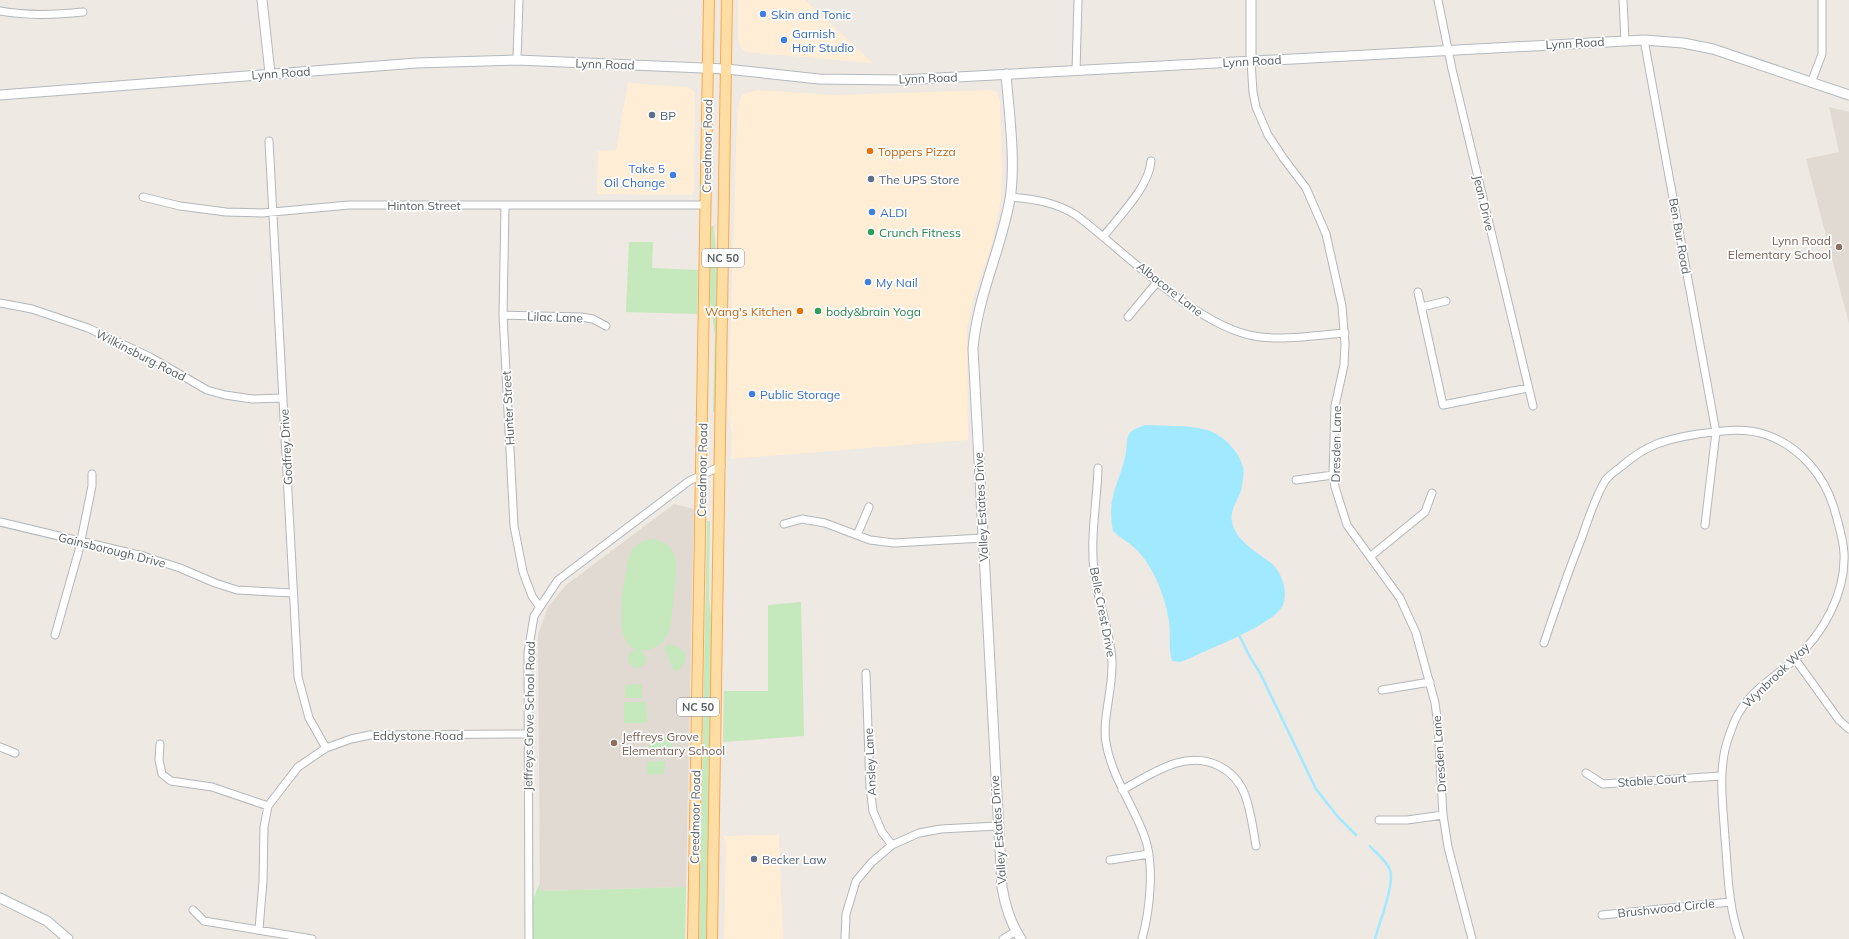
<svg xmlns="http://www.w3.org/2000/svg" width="1849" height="939" viewBox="0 0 1849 939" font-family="Mulish,sans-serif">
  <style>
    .commercial { fill: #ffedd6 }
    .education { fill: #e1dad2 }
    .green { fill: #c5e8bc }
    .water { fill: #a1e9ff }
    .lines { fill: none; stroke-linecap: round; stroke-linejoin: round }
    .stream { stroke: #a1e9ff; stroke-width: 2.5 }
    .street-casing { stroke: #b3b7ba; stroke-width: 9 }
    .secondary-casing { stroke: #b3b9be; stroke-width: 11 }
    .primary-casing { stroke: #fda74c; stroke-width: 12 }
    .street { stroke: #fff; stroke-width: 7 }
    .secondary { stroke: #fff; stroke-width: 9 }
    .primary { stroke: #ffdea6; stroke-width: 10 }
    .shop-dot { fill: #3f7fe0; stroke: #fff; stroke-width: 1.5 }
    .service-dot { fill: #5c6f8a; stroke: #fff; stroke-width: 1.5 }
    .food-dot { fill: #e8710a; stroke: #fff; stroke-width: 1.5 }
    .leisure-dot { fill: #2e9e5b; stroke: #fff; stroke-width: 1.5 }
    .education-dot { fill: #8d6e63; stroke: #fff; stroke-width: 1.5 }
    .labels { text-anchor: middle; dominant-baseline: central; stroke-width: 3.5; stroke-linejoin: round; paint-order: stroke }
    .shield { fill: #fff; stroke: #8c9092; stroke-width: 1 }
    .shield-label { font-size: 11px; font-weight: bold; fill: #5a6164 }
    .shop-label { font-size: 12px; fill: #366cbe; stroke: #fff; text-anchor: start }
    .street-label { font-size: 12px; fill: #5a6164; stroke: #fff }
    .service-label { font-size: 12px; fill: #4e5e75; stroke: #fff; text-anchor: start }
    .food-label { font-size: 12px; fill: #c56008; stroke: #fff; text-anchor: start }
    .leisure-label { font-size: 12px; fill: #27864d; stroke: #fff; text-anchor: start }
    .education-label { font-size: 12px; fill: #785e54; stroke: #fff; text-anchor: end }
  </style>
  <rect width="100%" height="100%" fill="#eee9e2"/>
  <path class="commercial" d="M738 0H805L873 63 745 52 740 46 738 40Z
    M628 83 688 87 695 93 694 190 692 195 597 194 598 151 616 150Z
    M757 90 834 95 990 90 997 92 1000 102 1002 172 1001 199 992 244 973 299 967 328 968 440 731 459 732 434 728 412 737 113 739 102 743 94Z
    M779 835 783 939H724L726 843 723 836Z"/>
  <path class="education" d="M1829 107 1849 112V324L1806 159 1839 152Z
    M674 504 694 509 686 887 540 891 538 642V634L548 607 566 585Z"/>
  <path class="green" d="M711 226H714L718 286 716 412H713L715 335 710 301Z
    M629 242H653L652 268 698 270 697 314 626 312Z
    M707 521H710L709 598 713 636 707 939H699Z
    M652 539C682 544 677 567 674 591 673 603 672 616 670 628 666 640 660 647 647 650 605 657 626 577 629 556 633 545 641 541 652 539Z
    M801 602 804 736 723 742 724 691H768V605Z
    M668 644C684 647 692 656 679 670L675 671C670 665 667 655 665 647Z
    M628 659a9 9 0 1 1 18 0a9 9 0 1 1-18 0Z
    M642 684V698H625V685Z
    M624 702H646L647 723H624Z
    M649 736H672L671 757H649Z
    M665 761 664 774H647V762Z
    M540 883V891L686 887 685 939H532V901Z"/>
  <path class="water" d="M1145 425C1164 426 1185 425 1203 429 1220 432 1239 450 1243 467 1244 472 1243 480 1242 485 1241 498 1229 508 1232 522 1236 541 1257 552 1271 563 1284 574 1291 599 1278 612 1259 630 1207 650 1181 662L1172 661C1168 648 1171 634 1169 621 1165 596 1154 568 1137 550 1130 543 1120 538 1113 531 1106 496 1120 484 1126 452 1127 447 1126 439 1129 434 1132 429 1140 427 1145 425Z"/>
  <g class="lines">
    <path class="stream" d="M1239 635 1250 657 1260 673 1316 789 1338 817 1356 835
      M1370 846C1376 853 1386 860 1390 870 1395 884 1379 923 1375 939"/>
    <g class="street-casing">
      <path id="street" d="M1438 0 1452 69 1533 406
        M1623 0 1625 40
        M0 11C27 16 55 15 83 12
        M1644 40 1716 432 1705 525
        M517 60 519 0
        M1251 61 1253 92 1256 107 1268 135 1284 159 1306 188 1326 234 1342 306 1345 344 1344 365 1335 406 1333 475 1335 487 1347 525 1400 598 1416 633 1435 703 1438 725 1443 815 1448 847 1472 939
        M1076 71 1078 0
        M1811 83 1822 54V0
        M269 141 298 677 309 718 326 748
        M143 197 180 206 226 212 262 213 349 205H706
        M1010 197C1034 199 1055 202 1076 215 1124 251 1196 326 1254 336 1281 341 1317 335 1345 333
        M505 206 503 315 514 526 523 572 532 596 539 606
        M1104 236C1120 215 1149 187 1151 161
        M1418 292 1443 405 1528 388
        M0 303 32 309 88 328 150 357 207 390 225 395 252 399 283 398
        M1422 307 1446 301
        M503 315 581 317 593 319 606 326
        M1128 317 1158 281
        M1098 468C1097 503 1090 536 1094 571 1097 601 1111 631 1112 662 1113 689 1102 719 1106 743 1112 777 1132 803 1144 835 1155 863 1150 910 1142 939
        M1296 480 1333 475
        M0 522 143 556 180 568 215 583 237 590 293 593
        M784 524 802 519 825 523 870 540 894 543 983 538
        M857 535 869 507
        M1371 556 1425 512 1432 493
        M55 635 79 550 92 486V474
        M1544 643C1556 607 1568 572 1582 537 1588 519 1595 498 1605 481 1609 475 1617 470 1622 466 1647 444 1667 439 1698 434 1722 431 1744 427 1767 435 1800 447 1824 475 1834 508 1838 523 1843 537 1844 553 1846 593 1823 634 1794 660 1776 676 1753 689 1740 711 1735 718 1732 728 1729 736 1717 768 1723 805 1725 838 1728 872 1728 907 1740 939
        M1795 659 1839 720 1849 729
        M866 673 870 787 873 811 882 832 892 845
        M1382 690 1430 682
        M160 744 159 760 162 774 171 781 212 787 268 806
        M0 747 15 753
        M1586 773 1603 784 1721 776
        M1122 790C1152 774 1184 749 1219 766 1231 772 1240 782 1245 795 1251 811 1253 829 1256 846
        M1379 820H1407L1443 815
        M1110 860 1149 854
        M193 910 204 921 312 939
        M1602 915 1730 902
        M259 929 263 881 264 827 268 806 298 767 326 748 351 739 370 735 527 734
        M529 939 528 653 534 616 558 580 689 481 721 466
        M845 939 846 914 856 881 872 862 892 845 919 833 941 829 997 826
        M1003 939 1016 931"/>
    </g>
    <g class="secondary-casing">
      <path id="secondary" d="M262 0 270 73
        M1251 61V0
        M1006 74C1009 111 1016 163 1010 199 1001 250 977 297 973 349L1002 887C1005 905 1010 923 1021 939
        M0 95 417 63 517 60 726 69 819 79 901 80 1644 40 1683 43 1713 49 1849 95
        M0 898 47 921 68 939"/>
    </g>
    <g class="primary-casing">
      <path id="primary" d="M693 939 709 0
        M712 939 727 0"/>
    </g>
    <use href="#street" class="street"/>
    <use href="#secondary" class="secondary"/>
    <use href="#primary" class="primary"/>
  </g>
  <g class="shop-dot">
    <circle cx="763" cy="14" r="4"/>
    <circle cx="784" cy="40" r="4"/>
    <circle cx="673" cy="175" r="4"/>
    <circle cx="872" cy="212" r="4"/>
    <circle cx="868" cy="282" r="4"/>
    <circle cx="752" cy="394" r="4"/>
  </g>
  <g class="service-dot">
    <circle cx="652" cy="115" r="4"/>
    <circle cx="871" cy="179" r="4"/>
    <circle cx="754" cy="859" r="4"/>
  </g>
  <g class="food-dot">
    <circle cx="870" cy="151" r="4"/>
    <circle cx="800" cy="311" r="4"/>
  </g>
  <g class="leisure-dot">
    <circle cx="871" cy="232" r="4"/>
    <circle cx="818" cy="311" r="4"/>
  </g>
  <g class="education-dot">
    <circle cx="1839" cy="247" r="4"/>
    <circle cx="614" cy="743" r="4"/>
  </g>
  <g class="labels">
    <g class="shield">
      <rect x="702" y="249" width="42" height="18" rx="3"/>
      <rect x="677" y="698" width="42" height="18" rx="3"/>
    </g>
    <g class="shield-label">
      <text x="723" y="258">NC 50</text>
      <text x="698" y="707">NC 50</text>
    </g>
    <g class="shop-label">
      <text x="771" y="14">Skin and Tonic</text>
      <text x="792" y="33">Garnish<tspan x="792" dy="14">Hair Studio</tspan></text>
      <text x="665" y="168" text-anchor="end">Take 5<tspan x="665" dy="14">Oil Change</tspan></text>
      <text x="880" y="212">ALDI</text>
      <text x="876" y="282">My Nail</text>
      <text x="760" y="394">Public Storage</text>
    </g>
    <g class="street-label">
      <text transform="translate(1575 43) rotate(-3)">Lynn Road</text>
      <text transform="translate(1252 61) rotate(-3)">Lynn Road</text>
      <text transform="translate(605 64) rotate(2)">Lynn Road</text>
      <text transform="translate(281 73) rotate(-4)">Lynn Road</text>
      <text transform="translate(928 78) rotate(-2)">Lynn Road</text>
      <text transform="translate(707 146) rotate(-89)">Creedmoor Road</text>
      <text transform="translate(1484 203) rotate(77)">Jean Drive</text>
      <text x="424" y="205">Hinton Street</text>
      <text transform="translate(1680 236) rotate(80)">Ben Bur Road</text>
      <text transform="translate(1170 289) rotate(38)">Albacore Lane</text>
      <text transform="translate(555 317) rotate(2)">Lilac Lane</text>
      <text transform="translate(141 355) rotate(27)">Wilkinsburg Road</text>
      <text transform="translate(508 408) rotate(-93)">Hunter Street</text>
      <text transform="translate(1336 444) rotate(-89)">Dresden Lane</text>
      <text transform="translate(286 447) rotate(-93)">Godfrey Drive</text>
      <text transform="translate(702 470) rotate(-89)">Creedmoor Road</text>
      <text transform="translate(981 507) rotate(-93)">Valley Estates Drive</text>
      <text transform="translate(112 550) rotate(14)">Gainsborough Drive</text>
      <text transform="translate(1103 612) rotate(79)">Belle Crest Drive</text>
      <text transform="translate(1776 675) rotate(-44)">Wynbrook Way</text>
      <text transform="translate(529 716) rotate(-89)">Jeffreys Grove School Road</text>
      <text x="418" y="735">Eddystone Road</text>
      <text transform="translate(1439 754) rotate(-94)">Dresden Lane</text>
      <text transform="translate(870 762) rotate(-93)">Ansley Lane</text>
      <text transform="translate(1652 780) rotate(-4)">Stable Court</text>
      <text transform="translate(695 817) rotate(-89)">Creedmoor Road</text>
      <text transform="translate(998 830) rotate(-94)">Valley Estates Drive</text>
      <text transform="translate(1666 908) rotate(-6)">Brushwood Circle</text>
    </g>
    <g class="service-label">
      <text x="660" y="115">BP</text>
      <text x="879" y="179">The UPS Store</text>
      <text x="762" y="859">Becker Law</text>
    </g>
    <g class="food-label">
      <text x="878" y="151">Toppers Pizza</text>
      <text x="792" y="311" text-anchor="end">Wang's Kitchen</text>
    </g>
    <g class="leisure-label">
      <text x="879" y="232">Crunch Fitness</text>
      <text x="826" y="311">body&amp;brain Yoga</text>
    </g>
    <g class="education-label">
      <text x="1831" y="240">Lynn Road<tspan x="1831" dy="14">Elementary School</tspan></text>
      <text x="622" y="736" text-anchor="start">Jeffreys Grove<tspan x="622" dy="14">Elementary School</tspan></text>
    </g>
  </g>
</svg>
